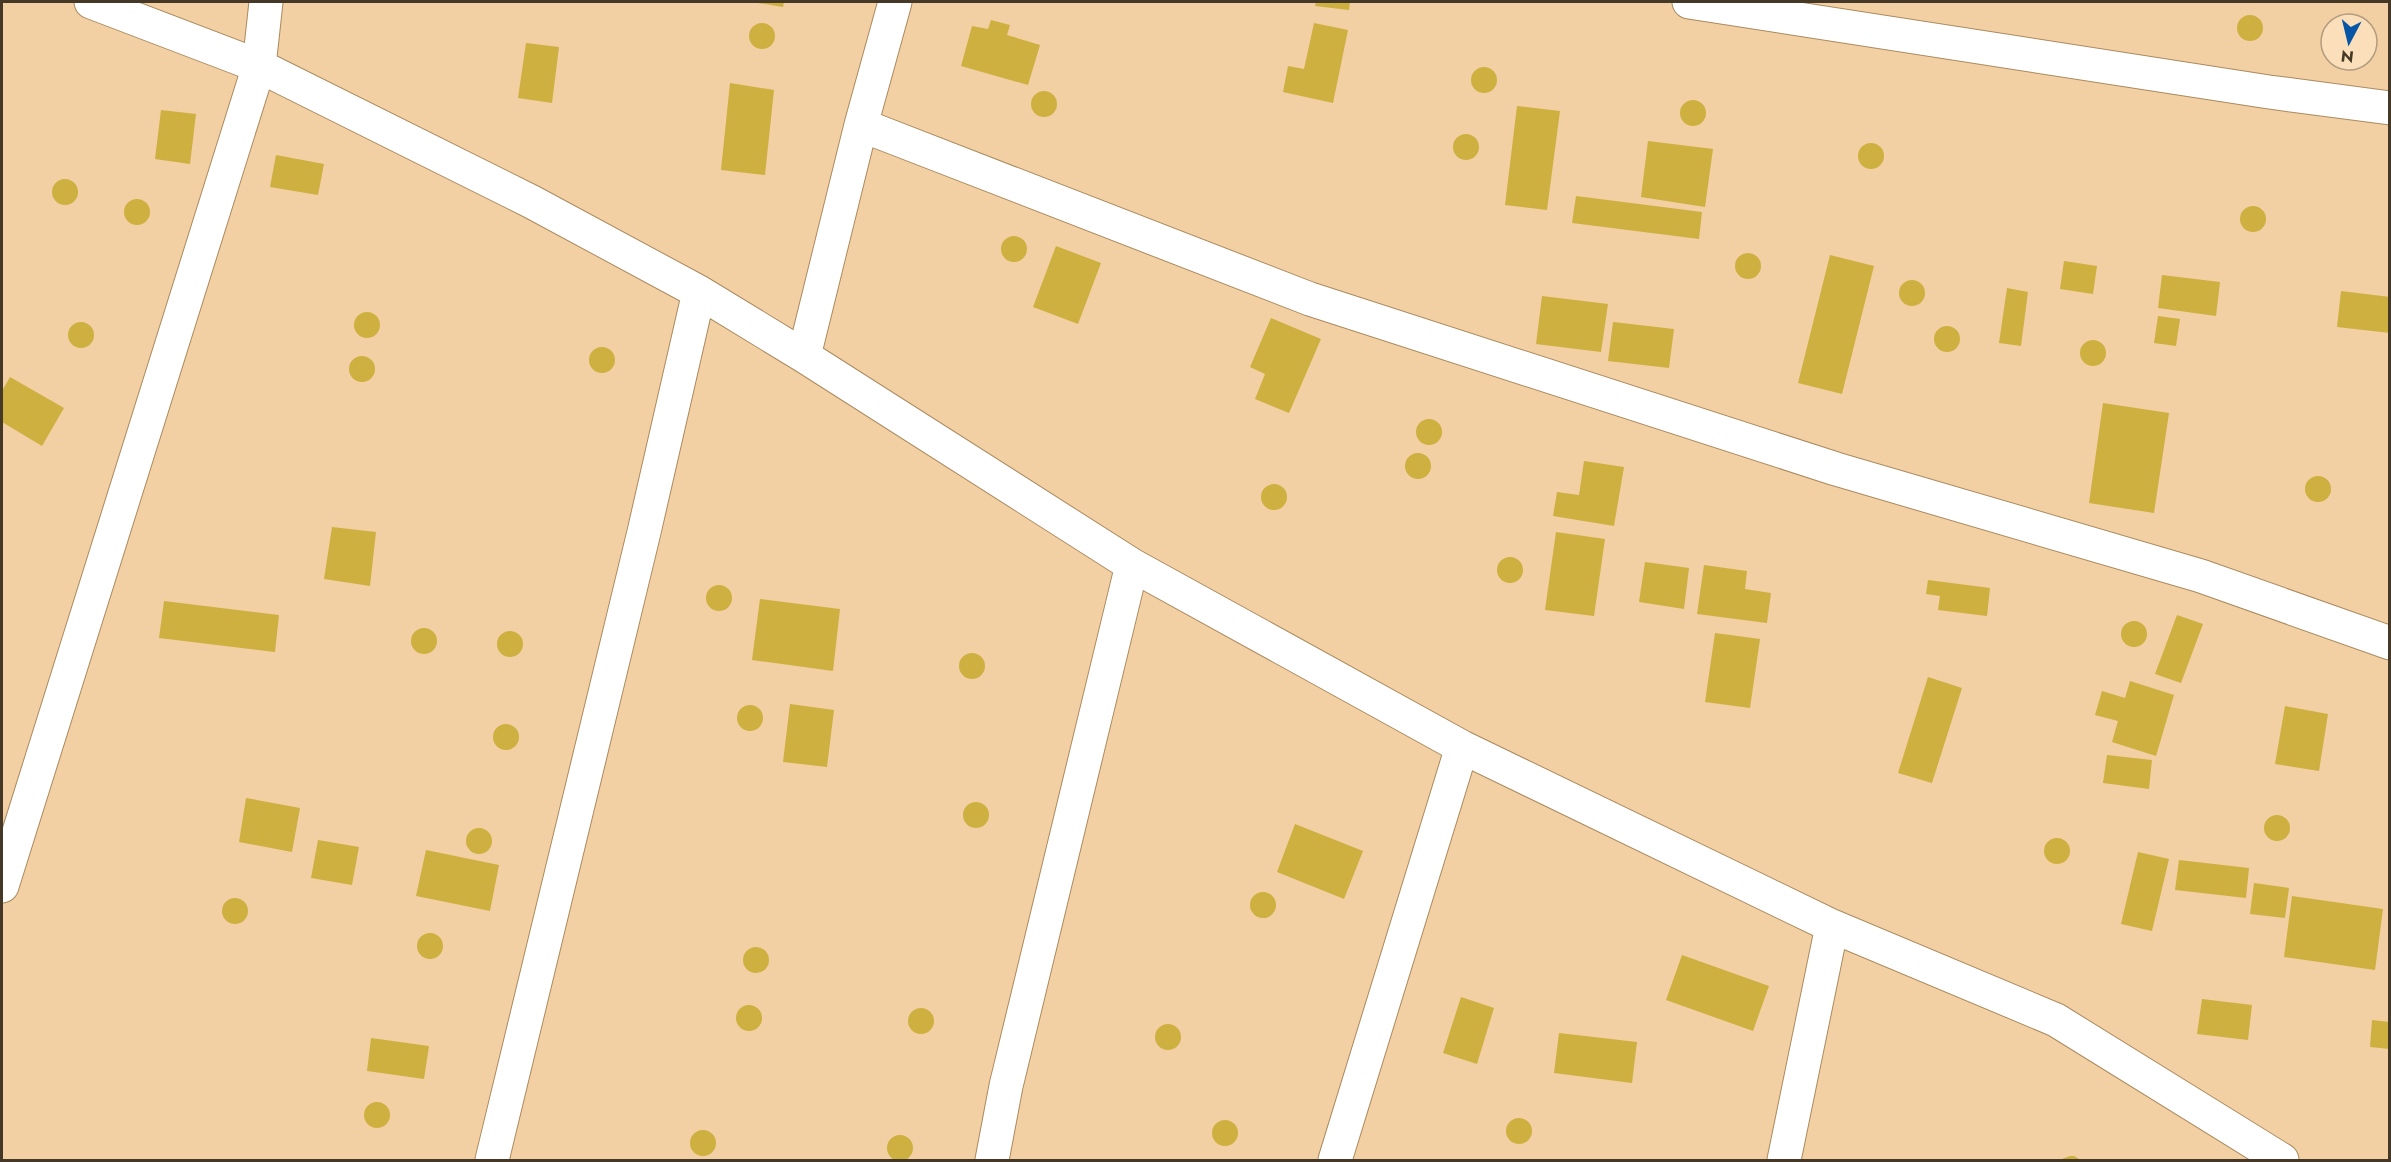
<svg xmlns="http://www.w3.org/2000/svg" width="2391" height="1162" viewBox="0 0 2391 1162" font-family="Jost,sans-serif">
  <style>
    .building { fill: #cdb040 }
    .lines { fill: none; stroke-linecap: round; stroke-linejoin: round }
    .minor-casing { stroke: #aa8a5f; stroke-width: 35 }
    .minor { stroke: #fff; stroke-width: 33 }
  </style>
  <rect width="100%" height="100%" fill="#f2d0a3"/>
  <path class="building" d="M752 2H784L783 7Z
    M1316 2H1350L1349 10 1315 6Z
    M2237 28a13 13 0 1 1 26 0a13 13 0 1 1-26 0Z
    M991 20 1010 25 1007 35 1040 45 1028 85 961 66 972 26 988 29Z
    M749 36a13 13 0 1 1 26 0a13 13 0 1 1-26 0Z
    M1314 23 1348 30 1333 103 1283 92 1288 66 1304 69Z
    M526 43 559 47 552 103 518 98Z
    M1471 80a13 13 0 1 1 26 0a13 13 0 1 1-26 0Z
    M730 83 774 90 765 175 721 170Z
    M1031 104a13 13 0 1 1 26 0a13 13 0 1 1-26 0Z
    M1680 113a13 13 0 1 1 26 0a13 13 0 1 1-26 0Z
    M1517 106 1560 111 1547 210 1505 205Z
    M161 110 196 114 190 164 155 159Z
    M1453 147a13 13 0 1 1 26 0a13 13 0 1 1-26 0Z
    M1648 141 1713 149 1705 207 1641 197Z
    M1858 156a13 13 0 1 1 26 0a13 13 0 1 1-26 0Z
    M276 155 324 164 318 195 270 187Z
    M52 192a13 13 0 1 1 26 0a13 13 0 1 1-26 0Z
    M1576 196 1702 212 1699 239 1572 223Z
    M124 212a13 13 0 1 1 26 0a13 13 0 1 1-26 0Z
    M2240 219a13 13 0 1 1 26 0a13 13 0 1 1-26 0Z
    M1001 249a13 13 0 1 1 26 0a13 13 0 1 1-26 0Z
    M1056 246 1101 263 1078 324 1033 307Z
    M1735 266a13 13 0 1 1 26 0a13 13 0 1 1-26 0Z
    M1830 255 1874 266 1842 394 1798 383Z
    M2064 261 2097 266 2093 294 2060 289Z
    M2162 275 2220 282 2216 316 2158 308Z
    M1899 293a13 13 0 1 1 26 0a13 13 0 1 1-26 0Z
    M2007 288 2028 292 2021 346 1999 343Z
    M2341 291 2390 297V333L2337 327Z
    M1542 296 1608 304 1601 352 1536 344Z
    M354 325a13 13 0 1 1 26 0a13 13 0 1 1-26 0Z
    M2158 316 2180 319 2176 346 2154 343Z
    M1271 318 1321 339 1289 413 1255 399 1265 374 1250 367Z
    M68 335a13 13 0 1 1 26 0a13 13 0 1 1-26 0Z
    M1613 322 1674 329 1669 368 1608 361Z
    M1934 339a13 13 0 1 1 26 0a13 13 0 1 1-26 0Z
    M2080 353a13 13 0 1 1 26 0a13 13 0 1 1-26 0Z
    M589 360a13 13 0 1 1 26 0a13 13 0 1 1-26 0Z
    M349 369a13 13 0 1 1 26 0a13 13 0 1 1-26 0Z
    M10 377 64 408 42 446 2 422V391Z
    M2103 403 2169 413 2154 513 2089 503Z
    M1416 432a13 13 0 1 1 26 0a13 13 0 1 1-26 0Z
    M1405 466a13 13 0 1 1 26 0a13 13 0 1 1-26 0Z
    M1584 461 1624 467 1614 526 1553 516 1557 492 1579 495Z
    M2305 489a13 13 0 1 1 26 0a13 13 0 1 1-26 0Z
    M1261 497a13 13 0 1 1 26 0a13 13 0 1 1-26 0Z
    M332 527 376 532 370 586 324 579Z
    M1556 532 1605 539 1594 616 1545 610Z
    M1497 570a13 13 0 1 1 26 0a13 13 0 1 1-26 0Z
    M1645 562 1689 568 1684 609 1639 602Z
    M1704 565 1747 571 1745 589 1771 593 1767 623 1697 614Z
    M1928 580 1990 588 1987 616 1938 610 1940 596 1926 594Z
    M706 598a13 13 0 1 1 26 0a13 13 0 1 1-26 0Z
    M760 599 840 609 833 671 752 660Z
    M164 601 279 615 275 652 159 638Z
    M2177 615 2203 624 2181 683 2155 674Z
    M2121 634a13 13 0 1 1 26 0a13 13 0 1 1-26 0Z
    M411 641a13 13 0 1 1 26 0a13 13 0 1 1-26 0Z
    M497 644a13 13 0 1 1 26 0a13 13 0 1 1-26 0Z
    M1715 633 1760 639 1750 708 1705 702Z
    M959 666a13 13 0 1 1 26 0a13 13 0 1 1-26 0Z
    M1928 677 1962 688 1932 783 1898 773Z
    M2130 681 2174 695 2156 756 2112 742 2118 721 2095 715 2102 691 2125 698Z
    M790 704 834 710 827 767 783 762Z
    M737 718a13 13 0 1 1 26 0a13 13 0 1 1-26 0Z
    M2285 706 2328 714 2319 771 2275 764Z
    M493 737a13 13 0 1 1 26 0a13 13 0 1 1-26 0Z
    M2107 755 2152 760 2149 789 2103 783Z
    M246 798 300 808 292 852 239 842Z
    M963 815a13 13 0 1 1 26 0a13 13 0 1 1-26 0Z
    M2264 828a13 13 0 1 1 26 0a13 13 0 1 1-26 0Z
    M1295 824 1363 851 1344 899 1277 872Z
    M466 841a13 13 0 1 1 26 0a13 13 0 1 1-26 0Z
    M2044 851a13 13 0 1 1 26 0a13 13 0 1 1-26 0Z
    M318 840 359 847 352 885 311 878Z
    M426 850 499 865 490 911 416 896Z
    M2138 852 2169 859 2152 931 2121 924Z
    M2179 860 2249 868 2246 898 2175 890Z
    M2254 883 2289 888 2285 918 2250 914Z
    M1250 905a13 13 0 1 1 26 0a13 13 0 1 1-26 0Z
    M2292 896 2383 909 2375 970 2284 957Z
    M222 911a13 13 0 1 1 26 0a13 13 0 1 1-26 0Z
    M417 946a13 13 0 1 1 26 0a13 13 0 1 1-26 0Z
    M743 960a13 13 0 1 1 26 0a13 13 0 1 1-26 0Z
    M1682 955 1769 986 1753 1031 1666 1000Z
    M1461 997 1494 1008 1477 1064 1443 1053Z
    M2202 999 2252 1005 2248 1040 2197 1034Z
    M736 1018a13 13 0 1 1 26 0a13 13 0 1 1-26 0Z
    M908 1021a13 13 0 1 1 26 0a13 13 0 1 1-26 0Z
    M2372 1020 2390 1022V1049L2370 1047Z
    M1155 1037a13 13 0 1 1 26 0a13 13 0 1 1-26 0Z
    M1559 1033 1637 1042 1632 1083 1554 1073Z
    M371 1038 429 1046 424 1079 367 1071Z
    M364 1115a13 13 0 1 1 26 0a13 13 0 1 1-26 0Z
    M1506 1131a13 13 0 1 1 26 0a13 13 0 1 1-26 0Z
    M1212 1133a13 13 0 1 1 26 0a13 13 0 1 1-26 0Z
    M690 1143a13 13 0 1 1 26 0a13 13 0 1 1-26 0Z
    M887 1148a13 13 0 1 1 26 0a13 13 0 1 1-26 0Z
    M2070 1156H2074L2081 1160H2059Z"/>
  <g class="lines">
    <g class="minor-casing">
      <path id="minor" d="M91 2 259 66 532 202 699 292 804 356 1132 565 1462 747 1832 926 2056 1020 2282 1160
        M1689 2 2269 92 2390 108
        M861 125 1310 299 1836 469 2201 576 2390 643
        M804 356 861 125 895 2
        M2 886 259 66 266 2
        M492 1160 644 532 699 292
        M992 1160 1006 1086 1132 565
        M1335 1160 1462 747
        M1784 1160 1832 926"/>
    </g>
    <use href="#minor" class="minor"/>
  </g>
  <rect width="2391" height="1162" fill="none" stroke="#463826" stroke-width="6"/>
  <g transform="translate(2349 42) rotate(187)"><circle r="28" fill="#fadfba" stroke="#b29c7f" stroke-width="1.5"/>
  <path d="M0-4.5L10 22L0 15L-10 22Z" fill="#0656a5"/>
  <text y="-9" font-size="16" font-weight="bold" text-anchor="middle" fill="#463826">N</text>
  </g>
</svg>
